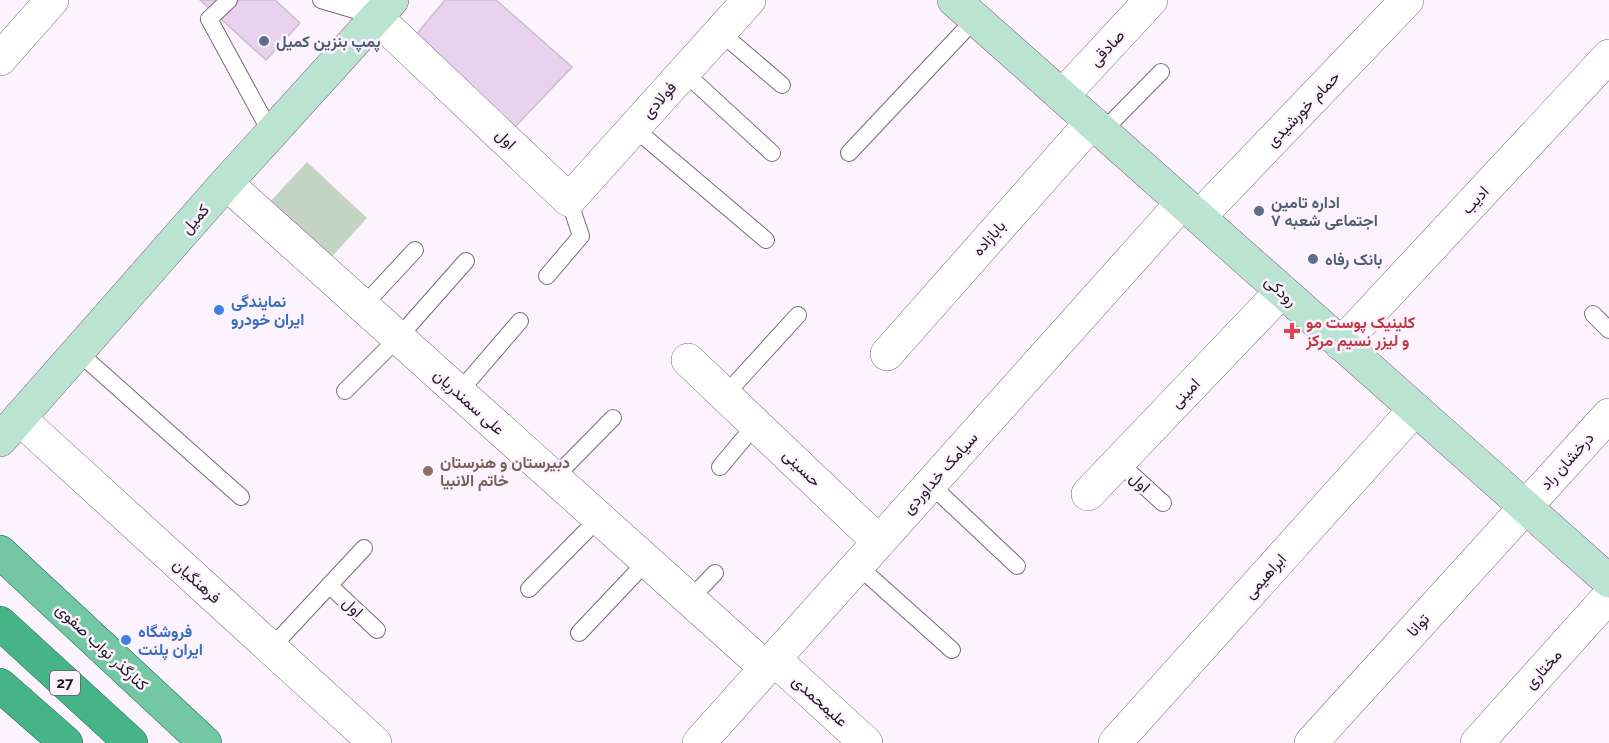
<svg xmlns="http://www.w3.org/2000/svg" width="1609" height="743" viewBox="0 0 1609 743" font-family="Raleway,Vazirmatn,sans-serif">
  <style>
    .green { fill: #c4d4c3 }
    .building { fill: #e9d2ed; stroke: #d0b9d3; stroke-width: 1.5 }
    .lines { fill: none; stroke-linecap: round; stroke-linejoin: round }
    .service-casing { stroke: #7b677f; stroke-width: 18 }
    .minor-casing { stroke: #7b677f; stroke-width: 34 }
    .secondary-casing { stroke: #7b677f; stroke-width: 34 }
    .primary-casing { stroke: #1b7150; stroke-width: 34 }
    .trunk-casing { stroke: #1b7150; stroke-width: 34 }
    .service { stroke: #fff; stroke-width: 16 }
    .minor { stroke: #fff; stroke-width: 33 }
    .secondary { stroke: #bae3d2; stroke-width: 33 }
    .primary { stroke: #74c7a5; stroke-width: 33 }
    .trunk { stroke: #46b487; stroke-width: 33 }
    .service-dot { fill: #5c6f8a; stroke: #fdf3fe; stroke-width: 2 }
    .shop-dot { fill: #3f7fe0; stroke: #fdf3fe; stroke-width: 2 }
    .health-dot { fill: #e0444e; stroke: #fdf3fe; stroke-width: 2 }
    .education-dot { fill: #8d6e63; stroke: #fdf3fe; stroke-width: 2 }
    .labels { text-anchor: middle; dominant-baseline: central; stroke-width: 5; stroke-linejoin: round; paint-order: stroke }
    .shield { fill: #fdf3fe; stroke: #635a64; stroke-width: 1.5 }
    .shield-label { font-size: 15px; font-weight: bold; fill: #211922 }
    .service-label { font-size: 16px; font-weight: bold; fill: #4e5e75; stroke: #fdf3fe; text-anchor: start }
    .street-label { font-size: 16px; fill: #211922; stroke: #fdf3fe }
    .shop-label { font-size: 16px; font-weight: bold; fill: #366cbe; stroke: #fdf3fe; text-anchor: start }
    .health-label { font-size: 16px; font-weight: bold; fill: #be3a42; stroke: #fdf3fe; text-anchor: start }
    .education-label { font-size: 16px; font-weight: bold; fill: #785e54; stroke: #fdf3fe; text-anchor: start }
  </style>
  <rect width="100%" height="100%" fill="#fdf3fe"/>
  <path class="green" d="M307 162 367 218 327 262 266 206Z"/>
  <path class="building" d="M200 0H275L300 23 266 60Z
    M445 0H496L572 67 514 128 415 36Z"/>
  <g class="lines">
    <g class="service-casing">
      <path id="service" d="M229 0 209 19 271 133
        M321 0 365 13
        M720 32 782 85
        M684 72 772 153
        M634 128 766 240
        M1102 132 1161 72
        M849 153 975 19
        M547 276 581 236 569 200
        M363 306 415 250
        M1593 314 1609 330
        M78 352 241 497
        M345 391 398 338 466 261
        M459 392 520 321
        M725 395 798 315
        M1118 462 1163 503
        M720 467 756 424
        M554 478 613 418
        M930 484 1017 566
        M857 565 952 650
        M329 585 377 630
        M529 589 599 518
        M690 599 715 573
        M579 633 647 561
        M271 648 364 548"/>
    </g>
    <g class="minor-casing">
      <path id="minor" d="M358 0 569 200 749 0
        M0 59 52 0
        M1062 96 1151 0
        M226 183 766 668
        M1199 217 1407 0
        M1341 344 1609 56
        M887 354 1092 122
        M688 360 879 542
        M19 418 375 743
        M1088 494 1282 291
        M774 659 866 743
        M699 743 1182 203
        M1115 743 1415 409
        M1311 743 1609 415
        M1477 743 1609 596"/>
    </g>
    <g class="secondary-casing">
      <path id="secondary" d="M954 0 1609 581
        M0 440 226 183 392 0"/>
    </g>
    <g class="primary-casing">
      <path id="primary" d="M0 552 205 743"/>
    </g>
    <g class="trunk-casing">
      <path id="trunk" d="M0 623 131 743
        M0 685 66 743"/>
    </g>
    <use href="#service" class="service"/>
    <use href="#minor" class="minor"/>
    <use href="#secondary" class="secondary"/>
    <use href="#primary" class="primary"/>
    <use href="#trunk" class="trunk"/>
  </g>
  <g class="service-dot">
    <circle cx="264" cy="41" r="6"/>
    <circle cx="1259" cy="211" r="6"/>
    <circle cx="1313" cy="259" r="6"/>
  </g>
  <g class="shop-dot">
    <circle cx="219" cy="310" r="6"/>
    <circle cx="126" cy="640" r="6"/>
  </g>
  <path class="health-dot" d="M1289 322h6v6h6v6h-6v6h-6v-6h-6v-6h6z"/>
  <circle class="education-dot" cx="428" cy="471" r="6"/>
  <g class="labels">
    <rect class="shield" x="50" y="671" width="30" height="24" rx="4.5"/>
    <g class="shield-label">
      <text x="65" y="683">27</text>
    </g>
    <g class="service-label">
      <text x="276" y="41">پمپ بنزین کمیل</text>
      <text x="1271" y="202">اداره تامین<tspan x="1271" dy="18">اجتماعی شعبه ۷</tspan></text>
      <text x="1325" y="259">بانک رفاه</text>
    </g>
    <g class="street-label">
      <text transform="translate(1107 48) rotate(-47)">صادقی</text>
      <text transform="translate(659 100) rotate(-48)">فولادی</text>
      <text transform="translate(1303 109) rotate(-46)">حمام خورشیدی</text>
      <text transform="translate(506 139) rotate(44)">اول</text>
      <text transform="translate(1475 200) rotate(-47)">ادیب</text>
      <text transform="translate(195 219) rotate(-49)">کمیل</text>
      <text transform="translate(989 238) rotate(-49)">بابازاده</text>
      <text transform="translate(1281 291) rotate(42)">رودکی</text>
      <text transform="translate(1185 393) rotate(-46)">امینی</text>
      <text transform="translate(469 402) rotate(42)">علی سمندریان</text>
      <text transform="translate(1567 461) rotate(-48)">درخشان راد</text>
      <text transform="translate(802 468) rotate(44)">حسینی</text>
      <text transform="translate(940 473) rotate(-48)">سیامک خداوردی</text>
      <text transform="translate(1140 482) rotate(42)">اول</text>
      <text transform="translate(1265 576) rotate(-48)">ابراهیمی</text>
      <text transform="translate(197 581) rotate(42)">فرهنگیان</text>
      <text transform="translate(353 607) rotate(43)">اول</text>
      <text transform="translate(1418 625) rotate(-48)">توانا</text>
      <text transform="translate(102 647) rotate(43)">کنارگذر نواب صفوی</text>
      <text transform="translate(1543 669) rotate(-48)">مختاری</text>
      <text transform="translate(820 701) rotate(42)">علیمحمدی</text>
    </g>
    <g class="shop-label">
      <text x="231" y="301">نمایندگی<tspan x="231" dy="18">ایران خودرو</tspan></text>
      <text x="138" y="631">فروشگاه<tspan x="138" dy="18">ایران پلنت</tspan></text>
    </g>
    <g class="health-label">
      <text x="1306" y="322">کلینیک پوست مو<tspan x="1306" dy="18">و لیزر نسیم مرکز</tspan></text>
    </g>
    <g class="education-label">
      <text x="440" y="462">دبیرستان و هنرستان<tspan x="440" dy="18">خاتم الانبیا</tspan></text>
    </g>
  </g>
</svg>
